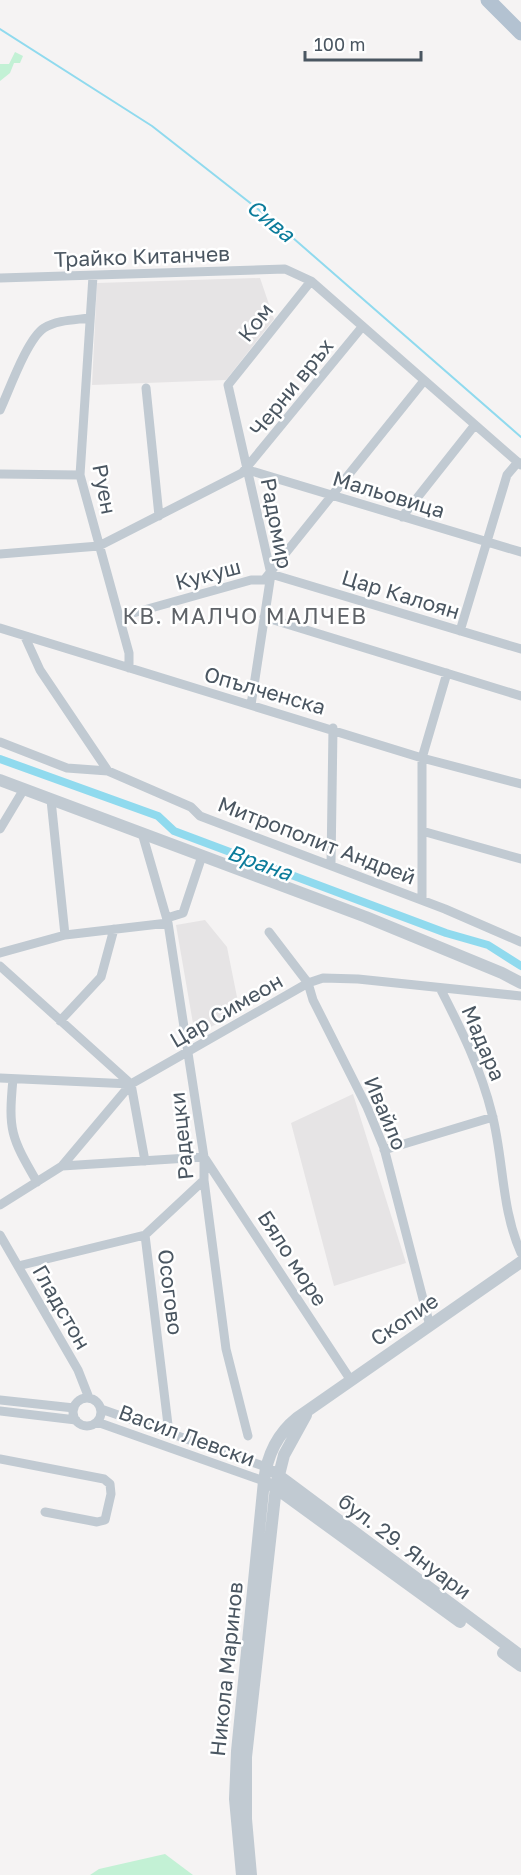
<svg xmlns="http://www.w3.org/2000/svg" width="521" height="1875" viewBox="0 0 521 1875" font-family="'Golos Text',sans-serif">
  <style>
    .education { fill: #e6e4e5 }
    .green { fill: #c3f1d5 }
    .lines { fill: none; stroke-linecap: round; stroke-linejoin: round }
    .stream { stroke: #90daee; stroke-width: 2 }
    .canal { stroke: #90daee; stroke-width: 8 }
    .minor { stroke: #c1cad2; stroke-width: 9 }
    .tertiary { stroke: #c1cad2; stroke-width: 12 }
    .primary { stroke: #b3c2d1; stroke-width: 15 }
    .labels { text-anchor: middle; dominant-baseline: central; stroke-width: 5; stroke-linejoin: round; paint-order: stroke }
    .street-label { font-size: 21px; fill: #4a5661; stroke: #fff }
    .water-label { font-size: 22px; font-style: italic; fill: #0c7c9b; stroke: #fff }
    .neighbourhood-label { font-size: 22px; letter-spacing: 1.5px; fill: #5f6368; stroke: #fff }
  </style>
  <rect width="100%" height="100%" fill="#f5f3f3"/>
  <path class="education" d="M260 278 274 319 226 380 92 385 97 283Z
    M205 920 227 947 240 1012 195 1035 176 925Z
    M353 1094 406 1263 334 1286 291 1123Z"/>
  <path class="green" d="M15 52 23 56 20 63H14L10 73 0 81V64H9Z
    M165 1854 193 1875H90L99 1869Z"/>
  <g class="lines">
    <path class="stream" d="M0 29 152 126 277 224 521 437"/>
    <path class="canal" d="M0 759 158 816 174 831 446 933 488 945 521 966"/>
    <path class="minor" d="M93 276 80 475 129 653V668
      M0 278 285 269 311 281 521 465
      M146 388 159 516
      M0 410C9 391 27 339 44 328 57 320 75 320 89 318
      M248 470 521 552
      M0 474 80 475
      M402 517 474 426
      M0 554 99 546 242 473 362 327
      M271 574 521 649
      M119 617 251 580H264L423 382
      M264 617 521 696
      M0 628 422 758 521 784
      M460 631 507 475 518 462
      M25 637 40 670 108 771
      M251 705 271 574 228 385 311 281
      M0 742 67 768 108 771 191 807 200 816 445 909 521 942
      M51 800 65 935
      M0 829 24 789
      M422 831 521 859
      M142 833 168 923 204 1157V1180L226 1349 248 1436
      M331 865 333 728
      M422 900V758L447 673
      M167 918 183 913 202 856
      M269 932 308 983 313 1000 367 1107 384 1148 430 1326
      M0 953 65 935 168 923
      M0 966 131 1084 145 1161
      M440 988C461 1029 481 1069 492 1114 504 1160 501 1209 521 1253
      M60 1021 101 977 114 929
      M0 1078 131 1084
      M13 1079C8 1131 11 1137 37 1182
      M384 1150 493 1117
      M62 1166 204 1157 350 1379
      M0 1205 62 1166 131 1084 308 983 323 978 358 979 521 996
      M0 1235 78 1370 89 1398
      M18 1266 145 1235
      M73 1412a14 14 0 1 1 28 0a14 14 0 1 1-28 0Z
      M0 1400 74 1408
      M101 1409 266 1467
      M0 1411 76 1420
      M97 1422 264 1481
      M169 1433 145 1235 204 1180
      M0 1459 104 1479 110 1484 111 1494 105 1520 97 1522 45 1512"/>
    <path class="tertiary" d="M0 780 366 917 502 973 521 983
      M274 1472 521 1656
      M270 1484 460 1622
      M503 1653 521 1666
      M242 1875 235 1799 237 1751 264 1481C267 1456 277 1434 297 1418L521 1262
      M251 1875 246 1819V1757L276 1487 284 1455 306 1415"/>
    <path class="primary" d="M488 0 521 33"/>
  </g>
  <g class="labels">
    <g class="street-label">
      <text transform="translate(142 256) rotate(-2)">Трайко Китанчев</text>
      <text transform="translate(255 322) rotate(-52)">Ком</text>
      <text transform="translate(291 387) rotate(-51)">Черни връх</text>
      <text transform="translate(105 489) rotate(79)">Руен</text>
      <text transform="translate(389 494) rotate(17)">Мальовица</text>
      <text transform="translate(277 523) rotate(79)">Радомир</text>
      <text transform="translate(208 574) rotate(-15)">Кукуш</text>
      <text transform="translate(401 594) rotate(17)">Цар Калоян</text>
      <text transform="translate(265 690) rotate(16)">Опълченска</text>
      <text transform="translate(317 840) rotate(21)">Митрополит Андрей</text>
      <text transform="translate(226 1010) rotate(-30)">Цар Симеон</text>
      <text transform="translate(484 1043) rotate(67)">Мадара</text>
      <text transform="translate(386 1113) rotate(67)">Ивайло</text>
      <text transform="translate(181 1136) rotate(-96)">Радецки</text>
      <text transform="translate(293 1258) rotate(57)">Бяло море</text>
      <text transform="translate(171 1292) rotate(83)">Осогово</text>
      <text transform="translate(62 1307) rotate(60)">Гладстон</text>
      <text transform="translate(404 1319) rotate(-34)">Скопие</text>
      <text transform="translate(187 1435) rotate(20)">Васил Левски</text>
      <text transform="translate(405 1546) rotate(37)">бул. 29. Януари</text>
      <text transform="translate(226 1669) rotate(-84)">Никола Маринов</text>
    </g>
    <g class="water-label">
      <text transform="translate(271 220) rotate(39)">Сива</text>
      <text transform="translate(260 862) rotate(20)">Врана</text>
    </g>
    <g class="neighbourhood-label">
      <text x="245" y="615">КВ. МАЛЧО МАЛЧЕВ</text>
    </g>
  </g>
  <path d="M305 51v9h116v-9" fill="none" stroke="#4a5661" stroke-width="3"/>
  <text x="314" y="51" font-size="18" fill="#4a5661" stroke="#ffffff" stroke-width="4.5" paint-order="stroke">100 m</text>
</svg>
